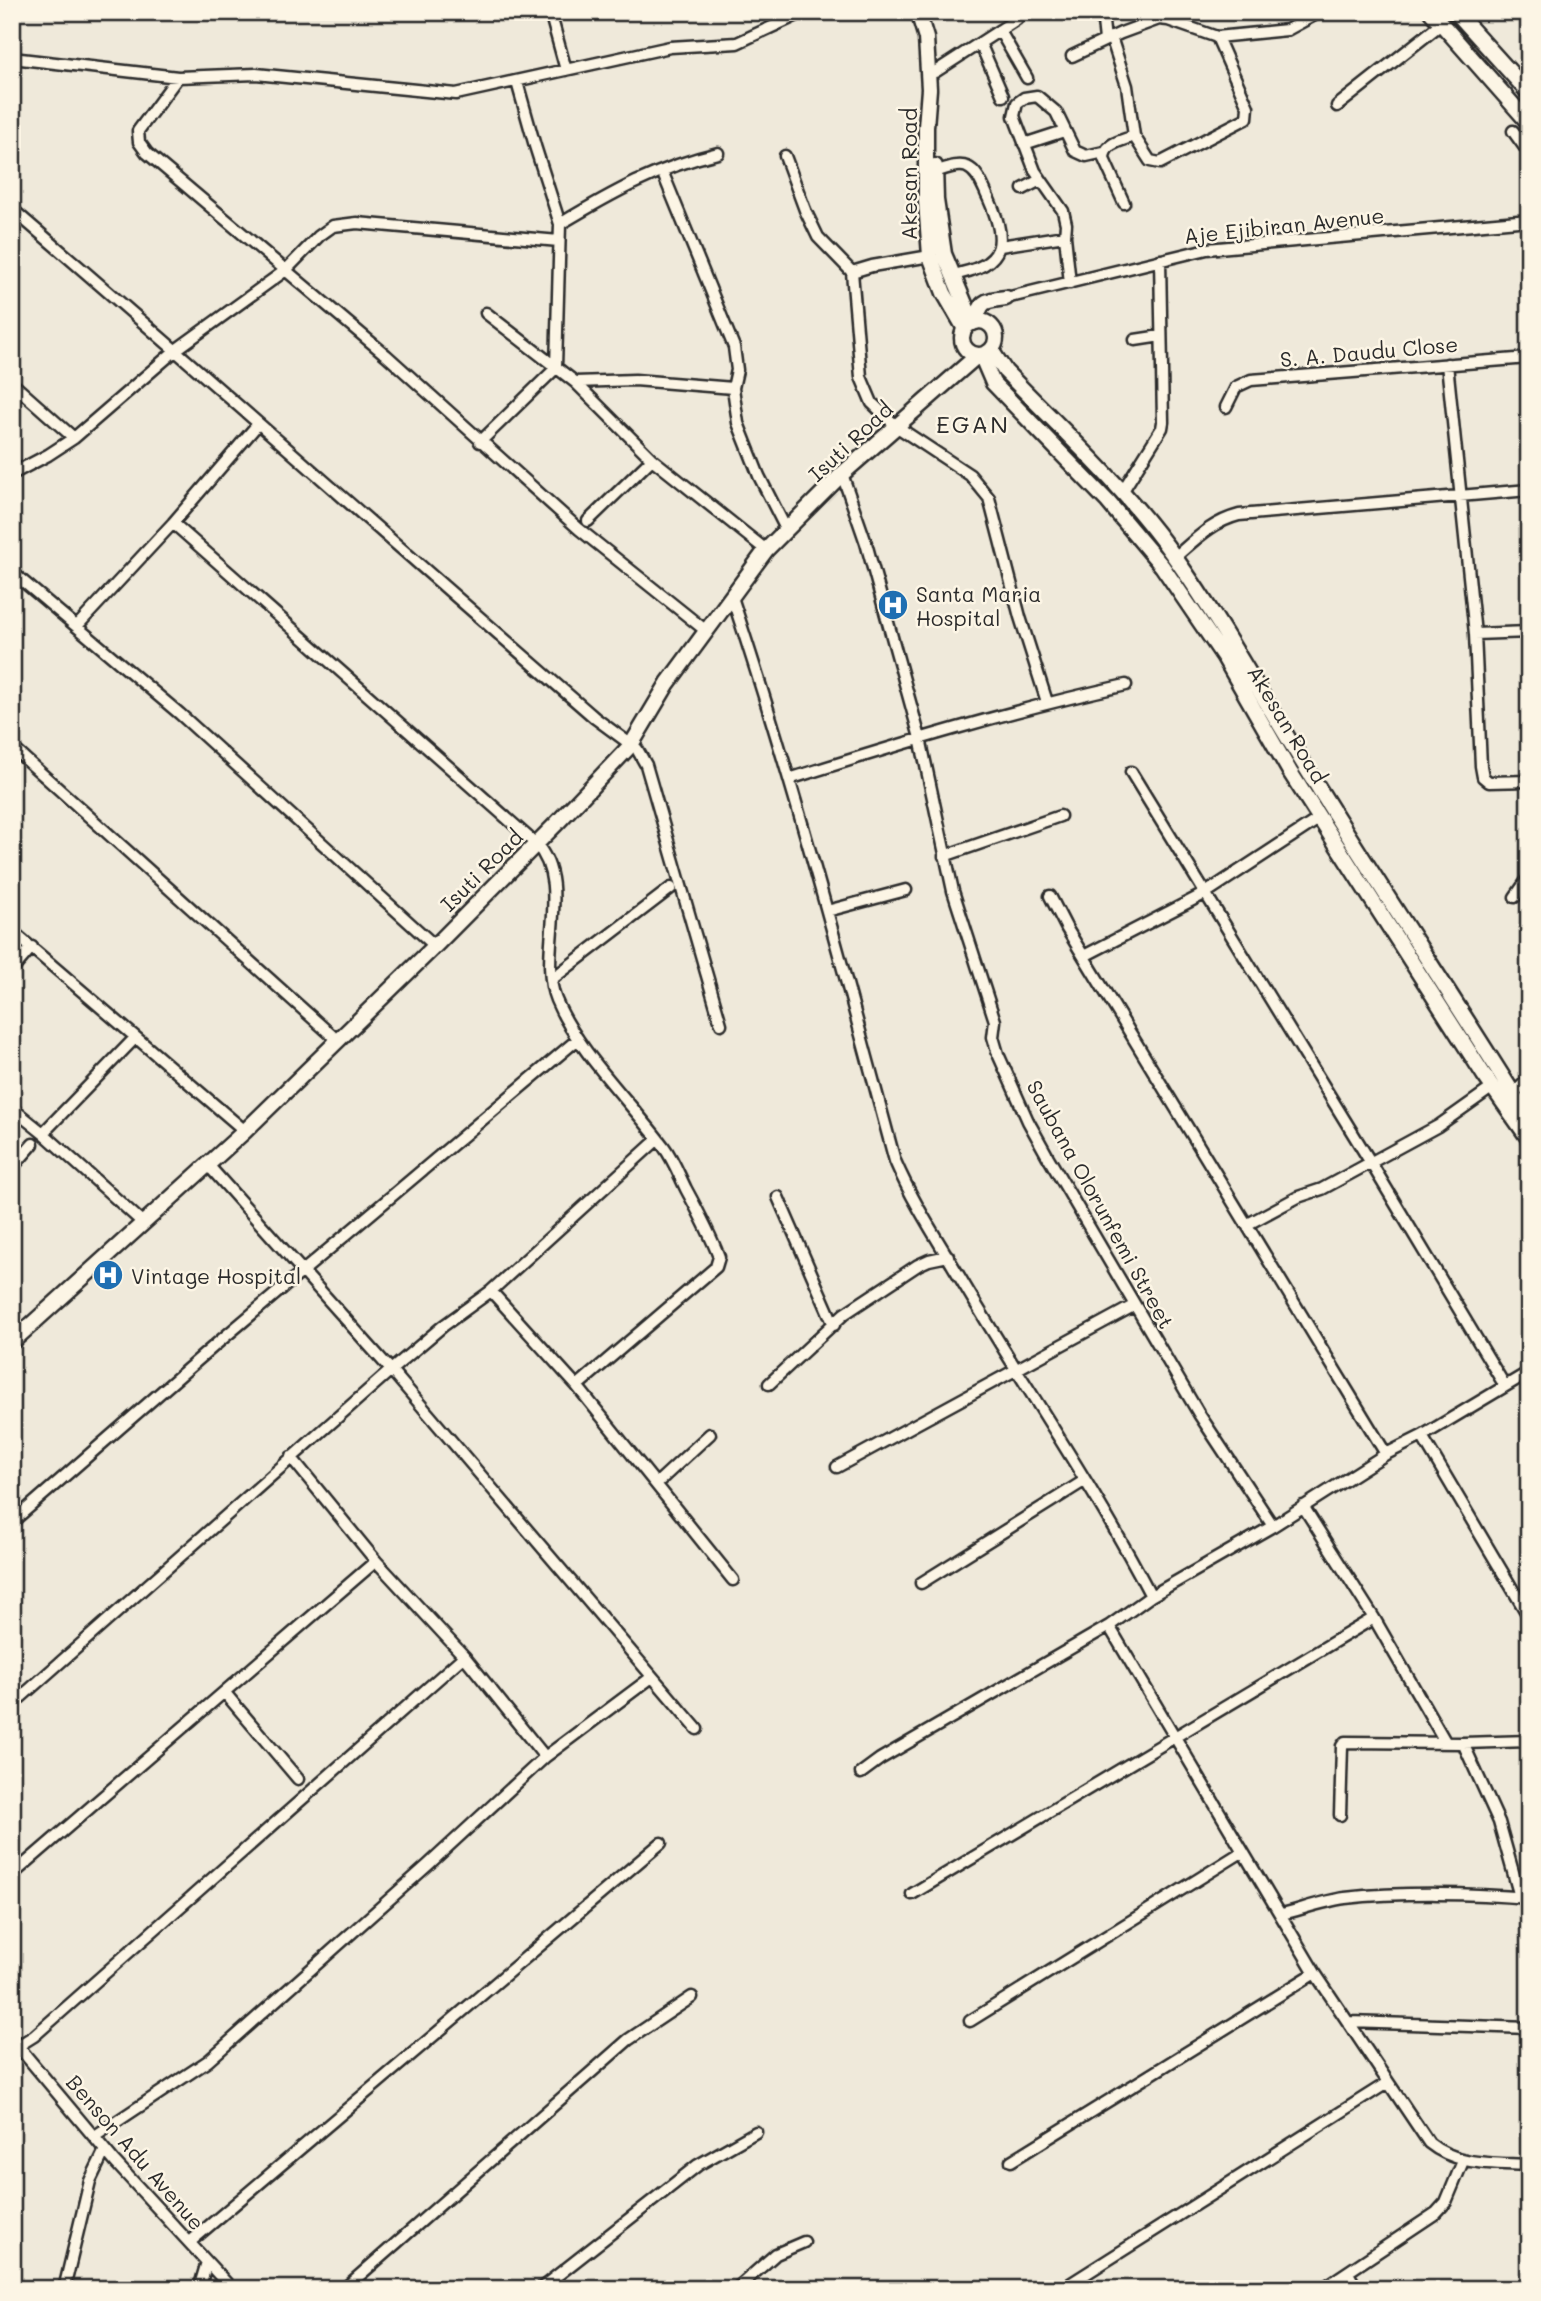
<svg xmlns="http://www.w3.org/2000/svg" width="1541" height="2301" viewBox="0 0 1541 2301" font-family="Mali,sans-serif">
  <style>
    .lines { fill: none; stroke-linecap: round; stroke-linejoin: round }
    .street-casing { stroke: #2b2b2b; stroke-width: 15 }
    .secondary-casing { stroke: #2b2b2b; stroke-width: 19 }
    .primary-casing { stroke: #2b2b2b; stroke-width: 19 }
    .street { stroke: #fcf5e5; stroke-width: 10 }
    .secondary { stroke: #fcf5e5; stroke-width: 14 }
    .primary { stroke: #fcf5e5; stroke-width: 14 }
    .labels { text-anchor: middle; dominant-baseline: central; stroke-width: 5; stroke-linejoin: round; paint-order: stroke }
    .street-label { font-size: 21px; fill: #2b2b2b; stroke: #fcf5e5 }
    .poi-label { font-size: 21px; fill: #2b2b2b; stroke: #fcf5e5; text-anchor: start }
    .quarter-label { font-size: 24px; letter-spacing: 2px; fill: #2b2b2b; stroke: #fcf5e5 }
  </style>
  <rect width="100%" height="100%" fill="#efe9da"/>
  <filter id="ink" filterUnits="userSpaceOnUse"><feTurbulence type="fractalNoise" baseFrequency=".0143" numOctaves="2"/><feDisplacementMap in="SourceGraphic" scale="14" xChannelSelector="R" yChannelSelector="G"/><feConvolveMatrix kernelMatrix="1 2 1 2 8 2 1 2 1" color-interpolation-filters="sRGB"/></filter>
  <g filter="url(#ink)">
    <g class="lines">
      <g class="street-casing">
        <path id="street" d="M550 12 566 70
          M1102 12 1105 40
          M1000 31 1027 78
          M1111 37 1127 86 1134 136
          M980 43 1003 96
          M1072 56 1121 33 1159 19 1168 20 1217 37 1287 30 1320 12
          M12 58 178 77 256 74 456 94 670 47 737 43 804 12
          M935 72 1017 19
          M178 77 138 131 139 142 147 153 386 355 579 529 705 630
          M1337 106 1441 24
          M1513 131 1529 153
          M1024 144 1064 131
          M785 156 805 210 818 237 852 272 861 377 872 403 896 426 970 475 989 498 1020 617 1047 702
          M662 171 734 347 737 370 733 388 738 423 759 476 787 531
          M935 172C945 169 958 163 967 167 977 171 982 184 986 193 1008 239 1009 266 951 275
          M1023 189 1040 180
          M1124 203 1104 159C1104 143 1121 141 1134 136L1150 161 1160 163 1247 118 1248 107 1217 37
          M12 209C208 377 400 549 595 718L637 749 646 765 721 1024
          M560 224C612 193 658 167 718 153
          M1065 236 1066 224 1063 211 1035 171 1014 116 1017 103 1024 98 1037 96 1056 112 1075 151 1086 156 1104 152
          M1000 246 1065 236 1070 283
          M852 272 872 266 930 256
          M1006 298 1207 249 1529 220
          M486 313 575 382 652 459 766 550
          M1135 340 1161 336
          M1447 364 1475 634 1481 766 1483 777 1489 782 1529 781
          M575 382 635 380 733 388
          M12 383 74 438
          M1226 407 1236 387 1251 380 1529 358
          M480 442 556 368 560 224 535 146 517 82
          M12 474 48 455 74 438 177 349 286 270 319 236 333 226 357 223 559 241
          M842 474 866 543 920 738 953 891 995 1021 993 1037 998 1054 1028 1121 1048 1157 1199 1414 1273 1526
          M1122 492 1162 428 1163 422 1160 260
          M588 521 652 459
          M173 523 536 844C573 884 537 954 556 1000 578 1052 630 1101 664 1147 673 1159 679 1175 686 1189 698 1211 710 1234 719 1257L716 1267 577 1386
          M1175 557C1196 539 1212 522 1239 515L1529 490
          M12 572 180 714 435 946
          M732 597C794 783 844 972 895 1161 914 1205 941 1245 965 1286 1027 1390 1096 1490 1151 1596
          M78 625 173 523 258 424
          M1475 634 1529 632
          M12 747 337 1040
          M1131 772 1371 1163 1505 1386
          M789 779C900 744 1011 710 1126 685
          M944 856 1060 816
          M1050 896 1067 929 1386 1454
          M1515 897 1529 877
          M827 911 906 890
          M12 931 245 1131
          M1084 956 1204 894 1320 818
          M12 970 32 947
          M552 979 671 888
          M1513 1094 1529 1079
          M12 1108 43 1133 142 1222
          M43 1133 135 1038
          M208 1165 391 1370 697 1729
          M12 1168 33 1144
          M778 1197 834 1325
          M1248 1224 1298 1197 1322 1189 1438 1126 1493 1087
          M491 1291 577 1386 733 1580
          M1529 1372 1422 1436 1386 1454 1273 1526 1151 1596 1109 1626 1315 1973 1429 2143C1457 2166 1494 2163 1529 2165
          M769 1384 844 1314 918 1265 929 1260 948 1256
          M1422 1436 1529 1617
          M291 1457 376 1561 464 1656 545 1757
          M837 1467 1135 1305
          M656 1484 710 1434
          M1303 1506 1374 1618 1446 1743
          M12 1522 214 1346 578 1039
          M921 1583 1084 1481
          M225 1693 298 1779
          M12 1705 391 1370 443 1326 491 1291 658 1139
          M1463 1743 1499 1822 1520 1897
          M861 1773 880 1759 1109 1626
          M1340 1815 1342 1746 1345 1742 1463 1743 1529 1741
          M12 1875 376 1561
          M912 1894 1374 1618
          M1282 1914C1302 1909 1324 1901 1345 1898 1400 1892 1473 1893 1529 1898
          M970 2021 1242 1852
          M1350 2022 1529 2028
          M12 2039 115 2162 232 2289
          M18 2046 34 2036 464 1656
          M95 2136 208 2061 428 1865 545 1757 652 1677
          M1011 2161 1315 1973
          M190 2242 661 1843
          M1348 2273 1357 2289
          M64 2289 90 2181 105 2150
          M199 2289 207 2262
          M344 2289 628 2040 692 1997
          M540 2289 698 2165 756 2132
          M736 2289 776 2254 804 2242
          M1062 2289 1387 2083
          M1322 2289 1436 2213 1446 2202 1463 2161"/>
      </g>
      <g class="secondary-casing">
        <path id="secondary" d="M918 12 926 38 929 89 926 127V201L930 256 944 293 965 329
          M935 166 936 200 944 254 973 323
          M962 338a17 17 0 1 1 34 0a17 17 0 1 1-34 0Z
          M976 322C981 300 984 301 1006 298
          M991 350 1005 371C1063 431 1128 490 1176 559 1223 625 1262 697 1305 766 1378 885 1456 1001 1529 1119
          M981 355 993 383 1108 502 1162 566 1224 657 1290 772 1484 1075 1529 1139
          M12 1342 245 1131 435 946 556 824 631 745 668 683 766 550 842 474 978 355"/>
      </g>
      <g class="primary-casing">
        <path id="primary" d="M1431 12 1529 123
          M1456 12 1529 93"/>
      </g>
      <use href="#street" class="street"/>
      <use href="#secondary" class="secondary"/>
      <use href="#primary" class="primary"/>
    </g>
  </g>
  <defs>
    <g id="hospital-disc" transform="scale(1.575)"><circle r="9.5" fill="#1f6fb2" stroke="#fcf5e5"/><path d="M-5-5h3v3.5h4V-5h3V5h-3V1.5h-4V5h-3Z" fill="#fff"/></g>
  </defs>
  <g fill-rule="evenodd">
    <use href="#hospital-disc" x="893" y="605"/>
    <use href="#hospital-disc" x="108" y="1275"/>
  </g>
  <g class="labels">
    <g class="street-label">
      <text transform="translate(908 174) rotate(-90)">Akesan Road</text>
      <text transform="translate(1284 225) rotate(-6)">Aje Ejibiran Avenue</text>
      <text transform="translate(1369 351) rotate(-5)">S. A. Daudu Close</text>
      <text transform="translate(850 441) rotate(-43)">Isuti Road</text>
      <text transform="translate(1288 724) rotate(59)">Akesan Road</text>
      <text transform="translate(481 870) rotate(-45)">Isuti Road</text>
      <text transform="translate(1101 1204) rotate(61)">Saubana Olorunfemi Street</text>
      <text transform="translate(136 2152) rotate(49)">Benson Adu Avenue</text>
    </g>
    <g class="poi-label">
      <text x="916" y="593">Santa Maria<tspan x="916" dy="24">Hospital</tspan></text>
      <text x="131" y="1275">Vintage Hospital</text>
    </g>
    <g class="quarter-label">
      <text x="973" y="423">EGAN</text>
    </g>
  </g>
  <rect width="1541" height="2301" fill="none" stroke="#fcf5e5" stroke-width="42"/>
  <rect x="21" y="21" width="1499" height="2259" fill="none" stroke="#2b2b2b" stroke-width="2.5" filter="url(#ink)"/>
</svg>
